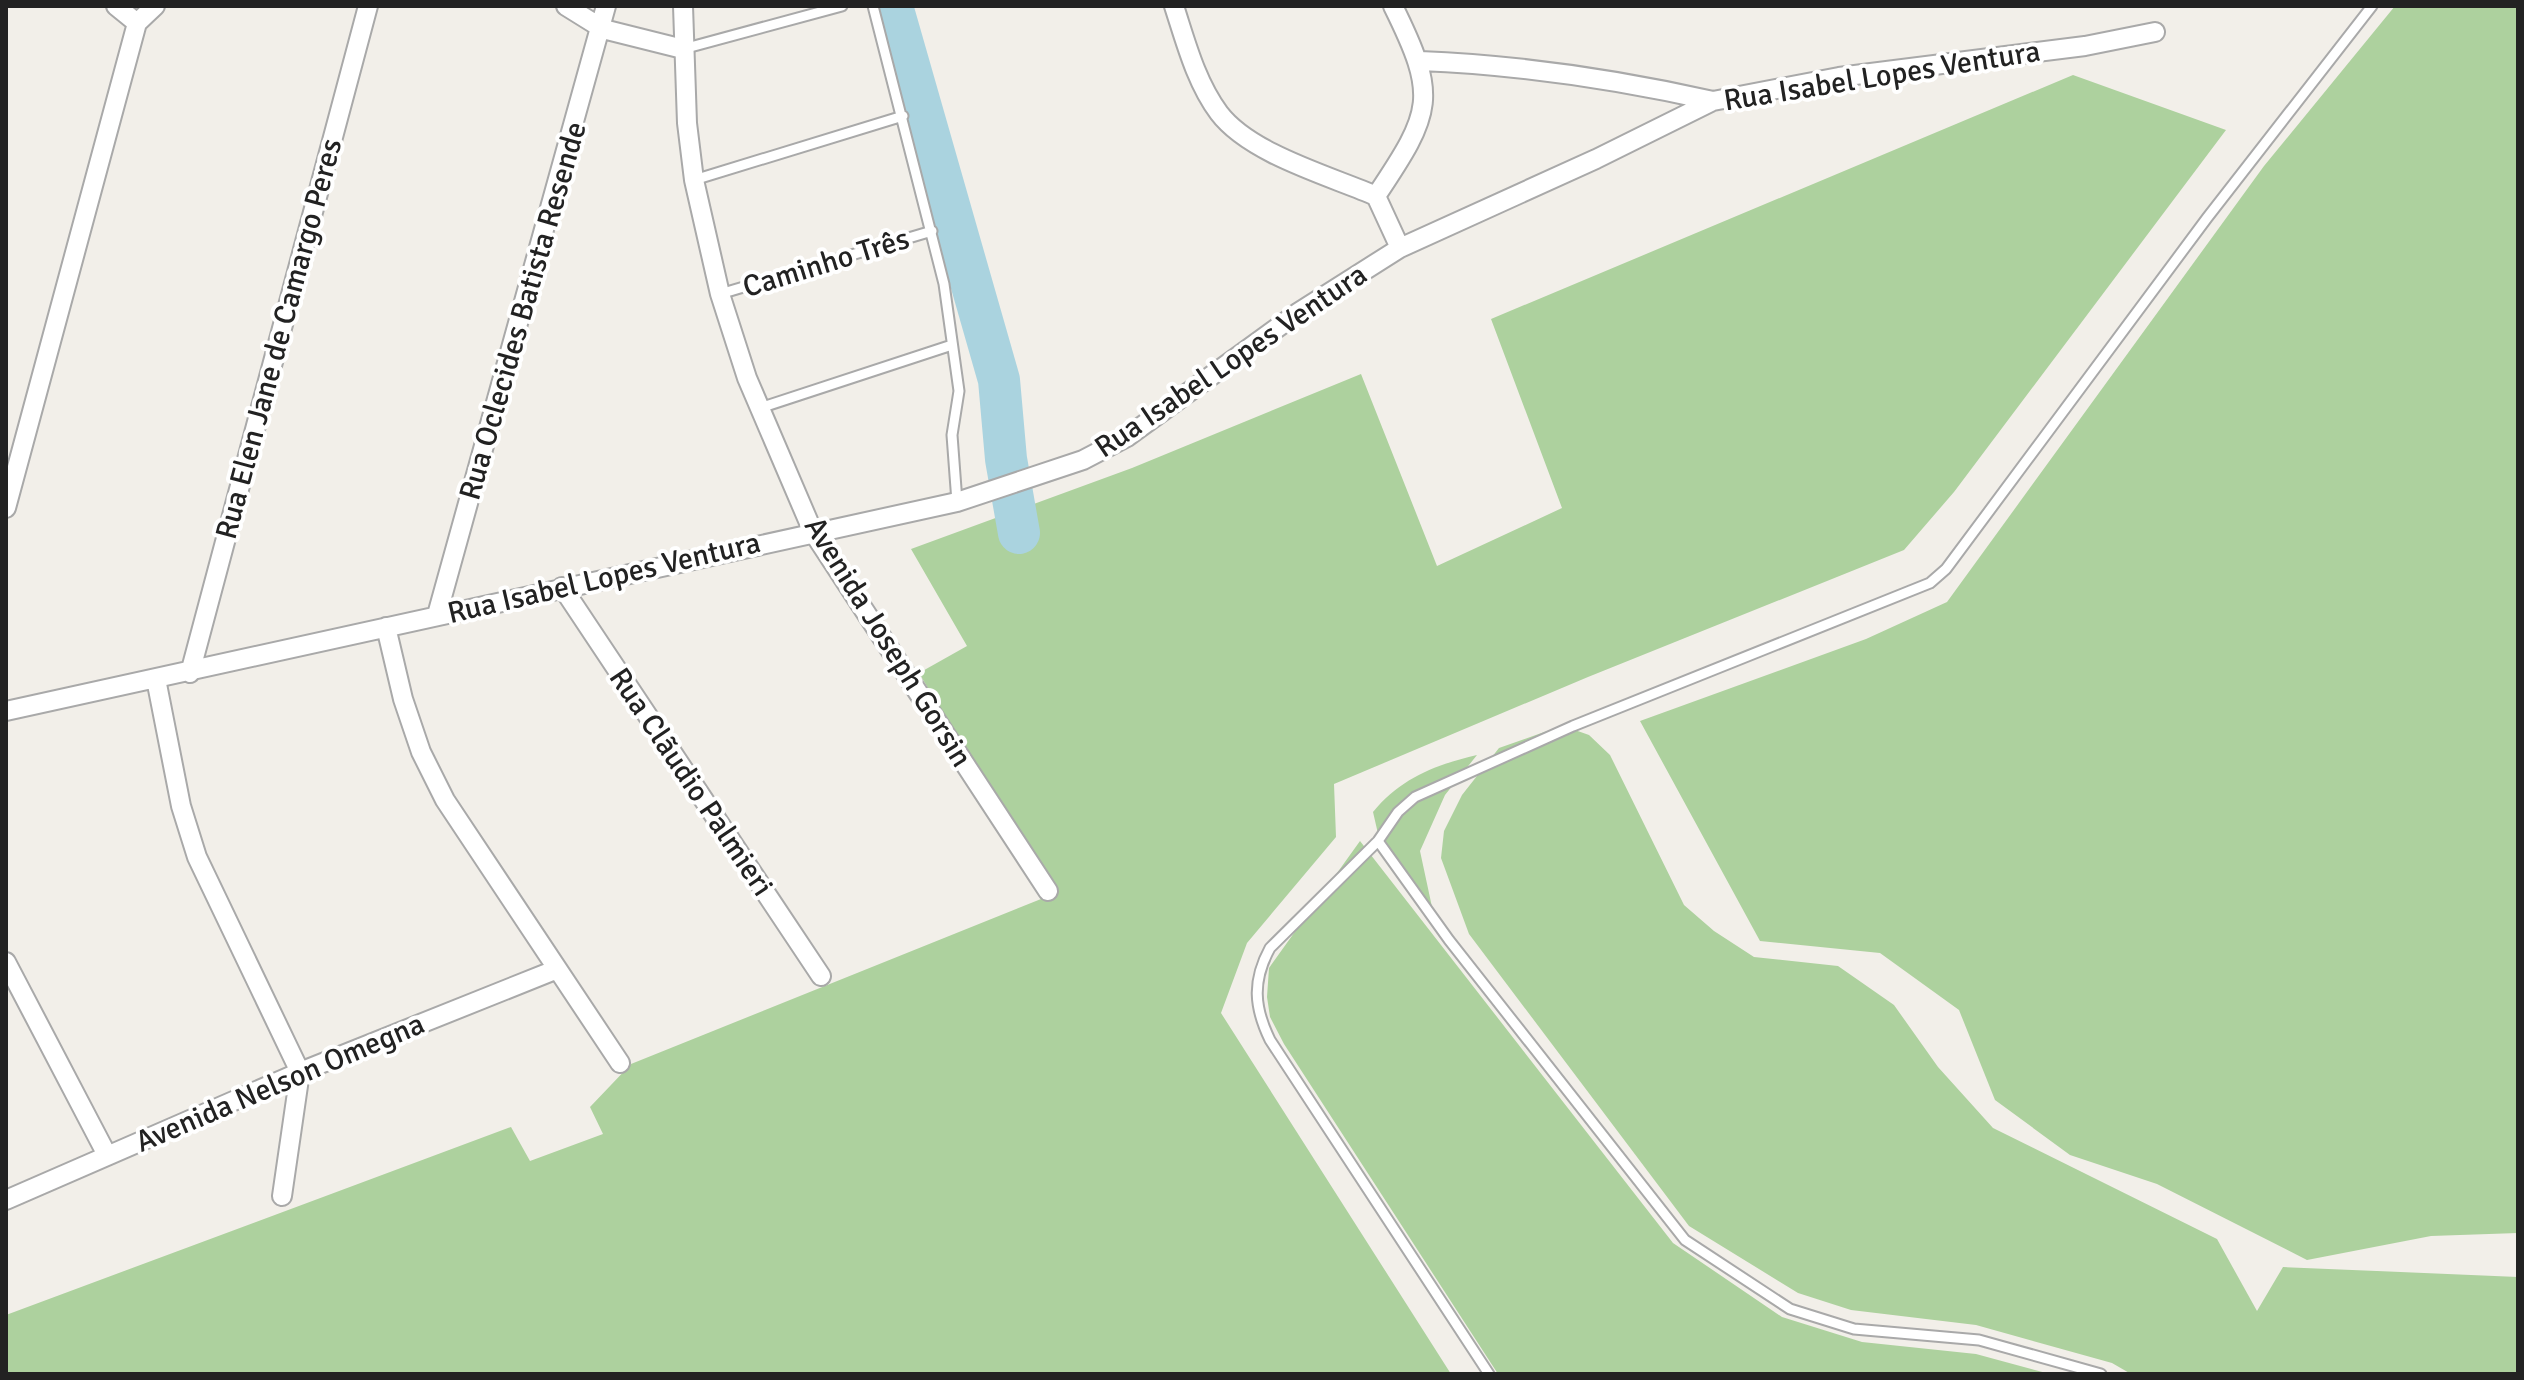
<svg xmlns="http://www.w3.org/2000/svg" width="2524" height="1380" viewBox="0 0 2524 1380" font-family="Signika,sans-serif">
  <style>
    .forest { fill: #add19e }
    .lines { fill: none; stroke-linecap: round; stroke-linejoin: round }
    .river { stroke: #aad3df; stroke-width: 42 }
    .service-casing { stroke: #a9a9a9; stroke-width: 13 }
    .minor-casing { stroke: #a9a9a9; stroke-width: 22 }
    .service { stroke: #fff; stroke-width: 9 }
    .minor { stroke: #fff; stroke-width: 18 }
    .labels { text-anchor: middle; dominant-baseline: central; stroke-width: 8; stroke-linejoin: round; paint-order: stroke }
    .street-label { font-size: 30px; fill: #222; stroke: #fff }
  </style>
  <rect width="100%" height="100%" fill="#f2efe9"/>
  <path class="forest" d="M2395 6H2518V1233L2431 1236 2307 1260 2157 1184 2070 1155 1995 1100 1959 1010 1880 953 1760 941 1640 721 1866 639 1947 602 2264 166Z
    M2073 75 2226 130 1954 492 1904 550 1588 677 1334 784 1336 837 1247 943 1221 1013 1451 1374H6V1315L511 1127 530 1161 603 1134 590 1107 631 1064 1051 895 919 673 967 646 911 549 1132 468 1361 374 1437 566 1562 508 1491 319Z
    M1572 729 1589 735 1610 755 1684 905 1714 931 1754 957 1838 966 1894 1005 1938 1067 1993 1128 2217 1239 2257 1311 2283 1267 2518 1277V1374H2131L2112 1363 1976 1325 1851 1310 1798 1293 1689 1226 1469 934 1441 858 1444 831 1462 795 1499 748 1547 731Z
    M1477 755 1445 795 1420 851 1432 907 1379 838 1373 812C1401 778 1435 765 1477 755Z
    M1360 841 1673 1243 1782 1317 1862 1342 1976 1354 2050 1374H1498L1284 1044 1270 1017 1267 997 1269 968Z"/>
  <g class="lines">
    <path class="river" d="M892 6 999 380 1006 459 1019 533"/>
    <g class="service-casing">
      <path id="service" d="M873 6 944 284 959 391 952 435 957 502
        M683 49 842 6
        M694 180 903 116
        M720 294 932 231
        M760 408 952 345
        M1378 841 1449 940 1685 1240 1790 1309 1854 1329 1979 1340 2101 1374
        M1489 1374 1270 1040C1254 1007 1252 981 1270 948L1378 841 1398 812 1415 797 1573 726 1930 583 1946 569 2207 218 2372 6"/>
    </g>
    <g class="minor-casing">
      <path id="minor" d="M116 6 137 23
        M566 6 603 29 683 49
        M683 6 687 123 694 180 720 294 747 378 813 532 1048 891
        M1174 6C1186 43 1196 82 1219 113 1250 154 1330 176 1376 196L1400 248
        M137 23 155 6
        M1420 61C1520 65 1615 79 1713 101
        M1376 196C1433 111 1438 97 1393 6
        M6 508 137 23
        M562 587 821 976
        M437 615 606 6
        M386 627 403 699 421 752 445 800 620 1063
        M190 673 368 6
        M156 679 181 806 197 857 300 1072 282 1196
        M6 711 957 502 1083 460 1127 437 1299 312 1400 248 1596 159 1713 101 1839 77 2085 46 2155 32
        M6 962 107 1155
        M6 1200 300 1072 555 970"/>
    </g>
    <use href="#service" class="service"/>
    <use href="#minor" class="minor"/>
  </g>
  <g class="labels">
    <g class="street-label">
      <text transform="translate(1882 76) rotate(-9)">Rua Isabel Lopes Ventura</text>
      <text transform="translate(826 263) rotate(-17)">Caminho Três</text>
      <text transform="translate(523 311) rotate(-74)">Rua Oclecides Batista Resende</text>
      <text transform="translate(279 339) rotate(-75)">Rua Elen Jane de Camargo Peres</text>
      <text transform="translate(1231 361) rotate(-34)">Rua Isabel Lopes Ventura</text>
      <text transform="translate(604 578) rotate(-13)">Rua Isabel Lopes Ventura</text>
      <text transform="translate(888 642) rotate(58)">Avenida Joseph Gorsin</text>
      <text transform="translate(691 782) rotate(56)">Rua Clãudio Palmieri</text>
      <text transform="translate(280 1083) rotate(-23)">Avenida Nelson Omegna</text>
    </g>
  </g>
  <rect width="2524" height="1380" fill="none" stroke="#222222" stroke-width="16"/>
</svg>
